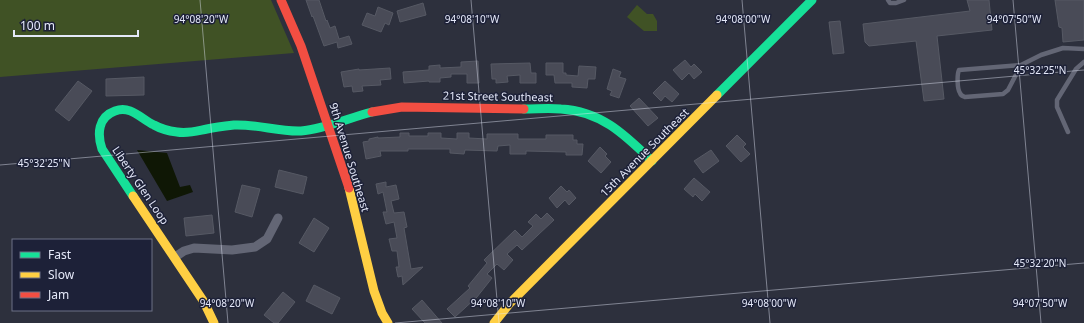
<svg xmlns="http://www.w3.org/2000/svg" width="1084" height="323" viewBox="0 0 1084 323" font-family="'Noto Sans',sans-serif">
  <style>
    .green { fill: #405225 }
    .water { fill: #0f1705 }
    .building { fill: #494b57; stroke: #565964 }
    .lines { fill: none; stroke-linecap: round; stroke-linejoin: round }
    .lane { stroke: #636675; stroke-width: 4.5 }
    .street { stroke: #636675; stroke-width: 9 }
    .fast { stroke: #16e098; stroke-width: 9 }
    .slow { stroke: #ffcf43; stroke-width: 9 }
    .jam { stroke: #f24e42; stroke-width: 9 }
    .ticks { fill: none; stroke: #e5e9f9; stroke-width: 1; stroke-opacity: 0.45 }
    .labels { text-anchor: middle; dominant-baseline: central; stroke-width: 3; stroke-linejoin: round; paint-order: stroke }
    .street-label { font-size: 11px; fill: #e5e9f9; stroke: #1d2138 }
    .ticks-label { font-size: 10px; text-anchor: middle; fill: #e5e9f9; stroke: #1d2138; stroke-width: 3; stroke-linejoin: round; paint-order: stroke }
  </style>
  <rect width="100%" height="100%" fill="#2d303d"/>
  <path class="green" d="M0 0H271L294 53 0 77Z
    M637 5 647 14H653L657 21V31H644L627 17Z"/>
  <path class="water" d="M137 150 167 153 180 187 190 185 193 192 167 201Z"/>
  <path class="building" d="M306 0H319L326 21 327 20 330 28 335 26 339 39 349 36 352 44 338 48 337 42 324 46 313 16 312 17Z
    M967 0H989L992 30 937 36 944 99 924 101 916 41 869 46 865 42 863 24 970 11Z
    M1055 0H1084V40L1063 42 1062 28 1059 27Z
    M423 3 426 15 400 22 397 11Z
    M378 7 393 13 389 25 385 23 381 32 362 25 367 13 375 16Z
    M840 21 844 53 833 54 829 22Z
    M685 60 691 67 694 64 702 72 694 79 689 73 682 80 673 70Z
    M478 61 479 83H467V74H451V77L440 78V82H429V81L404 83 403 72 429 70V66L440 65V68L461 67V62Z
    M530 63 531 73H536V83H520V75L507 76 508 82 496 83V79H492L491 64Z
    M546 63H563V73H566V75L578 76 579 66 596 67 595 79H588L587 88 572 87V83H555L554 75H546Z
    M390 68 391 79 380 80 381 85 362 86 363 91 353 92 352 86 344 87 341 72 359 69V70Z
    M613 69 621 72 619 77 626 79 619 98 610 95 612 91 607 89Z
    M144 77V95L106 96V79Z
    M78 81 92 91 69 121 55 110Z
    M665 81 679 94 672 102 665 96 661 101 653 93Z
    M639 98 658 118 648 126 630 106Z
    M400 133H409V136H428V133H441V138L457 139V133H469V138L487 139V134H518V139H546V135H573V140H577V144H583L582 155H566V152L526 151V154H510V145L498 146 497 151 465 150 464 154 450 153V149H408V151H380L381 156 366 159 363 142 369 141V139L378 137V138L400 137Z
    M737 135 746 144 743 147 750 154 741 162 726 146Z
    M600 147 607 154 605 156 611 162 601 173 588 161Z
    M711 150 719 161 703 173 694 161Z
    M279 170 307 177 303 194 275 187Z
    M694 178 710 192 702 201 695 194 693 197 684 189Z
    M386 182V187L396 185 399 199 391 201 394 213 404 212 407 227 404 228 411 269 423 267 403 285 402 276 398 277 396 267H399L397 251H392L389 239 397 238 394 222 386 224 383 212H387L383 192 378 194 376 184Z
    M242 185 260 189 252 217 235 212Z
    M561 186 567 192 569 190 576 198 569 205 565 200 557 208 549 198Z
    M547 213 554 220 522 250 517 245 507 254 513 260 504 270 497 264 487 274 492 278 477 297 455 317 447 309 470 288 468 286 487 263 484 260 515 230 522 237 533 226 528 222 536 214 541 219Z
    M212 215 214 233 186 236 184 218Z
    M314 218 329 228 314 252 299 243Z
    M314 285 340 298 332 314 306 301Z
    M283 292 295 302 278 323H274L264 315Z
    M422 300 442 323H425L412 309Z"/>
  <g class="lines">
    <path class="lane" d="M888 0 890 3H896L904 0
      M1021 65 1008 90 1003 94 965 97C962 96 961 96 960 93 957 89 957 74 959 70L1021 65 1041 55 1063 48 1084 49
      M1068 132 1057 107V100L1076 69 1084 62"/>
    <path class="street" d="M175 257 184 251 194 248 232 250 255 247 267 239 278 218"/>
    <path class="fast" d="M717 95 812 0
      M524 109C537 109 549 108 561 109 601 111 625 135 652 161
      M133 196 102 149C97 134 98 117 115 111 131 105 141 119 154 125 161 129 169 131 177 132 188 134 197 131 207 129 216 127 225 126 234 125 257 124 279 132 301 131 326 129 348 118 372 112"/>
    <path class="slow" d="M349 188 374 291 382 313 388 323
      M133 196 204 302 214 323
      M494 323 510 303 717 95"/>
    <path class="jam" d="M281 0 301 46 349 188
      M372 112 402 107 524 109"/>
  </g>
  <path class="ticks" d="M200 0 228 323M471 0 499 323M742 0 770 323M1013 0 1041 323M0 165 1084 70M395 323 1084 263"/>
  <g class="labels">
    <g class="street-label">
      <text transform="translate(498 96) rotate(1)">21st Street Southeast</text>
      <text transform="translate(644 152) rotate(-45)">15th Avenue Southeast</text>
      <text transform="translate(350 157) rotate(73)">9th Avenue Southeast</text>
      <text transform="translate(141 185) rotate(56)">Liberty Glen Loop</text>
    </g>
  </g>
  <g class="ticks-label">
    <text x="201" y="23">94°08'20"W</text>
    <text x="472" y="23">94°08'10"W</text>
    <text x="743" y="23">94°08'00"W</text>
    <text x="1014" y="23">94°07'50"W</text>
    <text x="1040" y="74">45°32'25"N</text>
    <text x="44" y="167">45°32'25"N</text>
    <text x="1040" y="267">45°32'20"N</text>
    <text x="227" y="307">94°08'20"W</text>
    <text x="498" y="307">94°08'10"W</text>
    <text x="769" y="307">94°08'00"W</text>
    <text x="1040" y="307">94°07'50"W</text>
  </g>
  <rect x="12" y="239" width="140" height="72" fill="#1d2138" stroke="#6d7185"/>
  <rect x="20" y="252" width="20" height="6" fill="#16e098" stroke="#6d7185"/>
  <text x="48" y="259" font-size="12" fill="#e5e9f9">Fast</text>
  <rect x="20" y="272" width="20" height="6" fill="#ffcf43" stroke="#6d7185"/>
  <text x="48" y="279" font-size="12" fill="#e5e9f9">Slow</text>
  <rect x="20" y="292" width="20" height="6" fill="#f24e42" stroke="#6d7185"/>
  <text x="48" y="299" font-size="12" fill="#e5e9f9">Jam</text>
  <path d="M14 30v6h124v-6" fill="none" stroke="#e5e9f9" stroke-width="2"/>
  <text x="20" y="30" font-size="12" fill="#e5e9f9" stroke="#1d2138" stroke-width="3" paint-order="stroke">100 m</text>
</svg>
